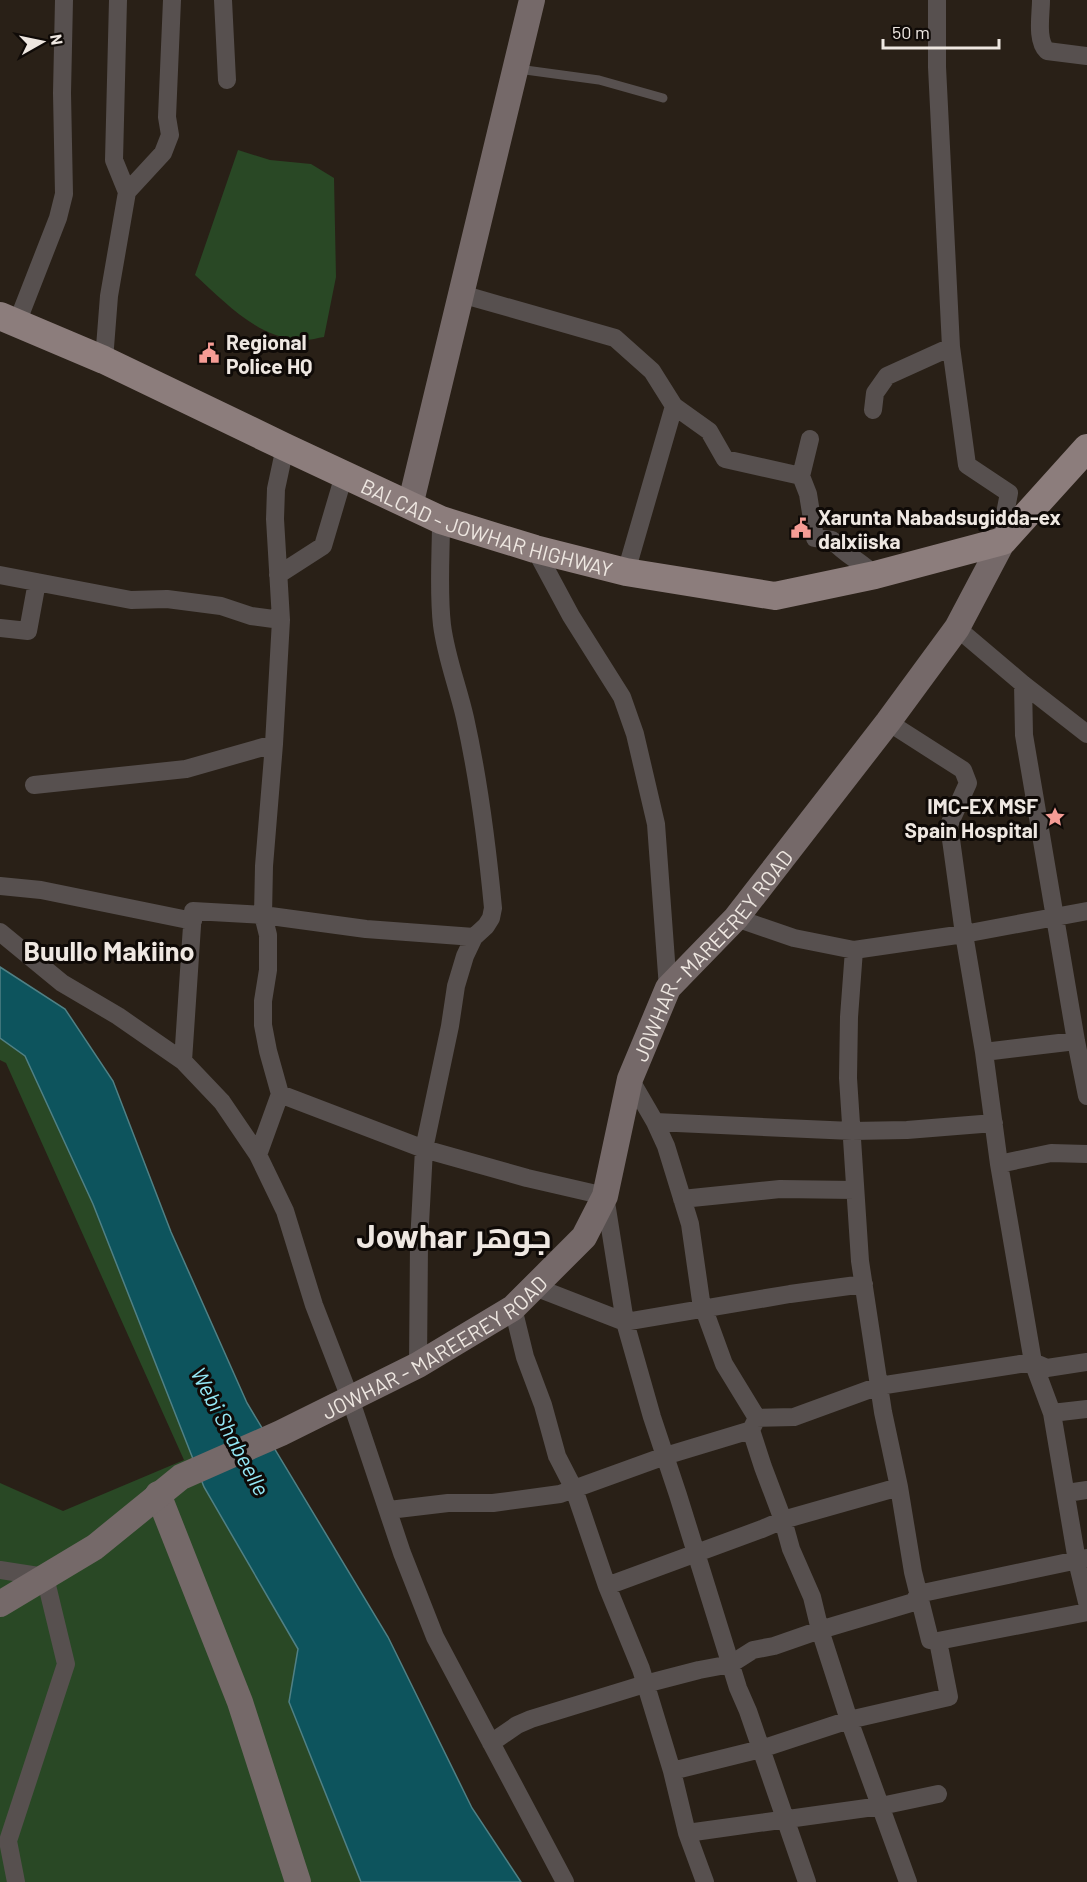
<svg xmlns="http://www.w3.org/2000/svg" width="1087" height="1882" viewBox="0 0 1087 1882" font-family="Barlow,Cairo,sans-serif">
  <style>
    .green { fill: #294825 }
    .water { fill: #0d545d; stroke: #508085; stroke-width: 1.5 }
    .lines { fill: none; stroke-linecap: round; stroke-linejoin: round }
    .lane { stroke: #57504f; stroke-width: 9 }
    .street { stroke: #57504f; stroke-width: 18 }
    .secondary { stroke: #756969; stroke-width: 26 }
    .primary { stroke: #8c7d7c; stroke-width: 28 }
    .labels { text-anchor: middle; dominant-baseline: central; stroke-width: 6; stroke-linejoin: round; paint-order: stroke }
    .poi-label { font-size: 21px; font-weight: bold; fill: #eee7e1; stroke: #0f0a07; text-anchor: start }
    .street-label { font-size: 21px; fill: #eee7e1; stroke: #0f0a07 }
    .water-label { font-size: 22px; font-style: italic; fill: #94e8f6; stroke: #0f0a07 }
    .district-label { font-size: 27px; font-weight: bold; fill: #eee7e1; stroke: #0f0a07 }
    .town-label { font-size: 33px; font-weight: bold; fill: #eee7e1; stroke: #0f0a07 }
  </style>
  <rect width="100%" height="100%" fill="#292017"/>
  <path class="green" d="M238 150 270 160 311 164 334 178 336 277 324 337C317 338 308 341 301 340 257 338 225 302 195 275Z
    M0 1038 25 1056 93 1204 204 1487 298 1649 289 1702 361 1882H0V1483L63 1511 184 1460 6 1063 0 1060Z"/>
  <path class="water" d="M0 967 65 1009 113 1081 171 1232 247 1403 388 1637 472 1808 521 1882H361L289 1702 298 1649 204 1487 93 1204 25 1056 0 1038Z"/>
  <g class="lines">
    <path class="lane" d="M518 69 599 80 663 98"/>
    <path class="street" d="M223 0 227 80
      M937 0V67L951 347 967 465 1009 493 1004 519 1003 541
      M1041 0C1041 15 1036 40 1047 51L1087 56
      M127 192 163 153 170 135 167 117 172 0
      M461 294 615 338 652 371 674 406 626 572
      M17 323 58 218 64 194 62 93 64 0
      M104 360 109 296 127 192 114 160 118 0
      M674 406 709 431 725 459 801 476 808 494 815 538 832 540C846 555 860 561 875 575
      M873 410 875 393 887 376 951 347
      M801 476 810 439
      M535 549 571 616 622 697 635 734 656 824 668 988
      M0 575 131 600 167 599 221 606 251 616 281 620
      M278 575 323 546 344 475
      M0 628 28 631 37 582
      M957 628 1023 684 1087 734
      M1023 684 1024 735 1076 1041 1087 1096
      M888 722 963 770 968 783 949 825 964 934 984 1052 999 1164 1033 1362 1052 1413 1077 1561 1087 1602
      M34 785 186 769 274 744
      M0 886 41 890 193 921
      M736 918 794 938 854 950 964 934 1087 911
      M0 932 62 983 118 1016 183 1061 222 1102 258 1155 285 1211 314 1305 350 1398 402 1553 435 1637 565 1882
      M984 1052 1076 1041
      M183 1061 193 911 263 915 366 929 474 937
      M630 1079 655 1122 666 1146 690 1224 701 1301 724 1364 757 1418 751 1430 763 1467 783 1520 791 1549 812 1597 820 1630 849 1720 908 1882
      M280 1094 424 1149 527 1178 605 1196 625 1322 652 1417 678 1495 738 1688 748 1711 807 1882
      M655 1122 852 1131 907 1130 994 1123
      M258 1155 280 1094 268 1051 263 1025V1001L268 970V935L263 915 264 866 274 744 281 620 275 519 276 489 285 447
      M999 1164 1051 1153 1087 1154
      M682 1199 780 1189 855 1190
      M535 1287 625 1322 790 1294 864 1284
      M513 1308 525 1357 543 1405 557 1456 574 1489 607 1586 641 1669 672 1771 687 1833 705 1882
      M418 1365 419 1243 424 1149 450 1026 456 986 465 956 474 937 486 926 491 918 493 908C487 844 479 781 465 718 458 687 446 657 442 625 438 590 441 555 441 520
      M1052 1413 1087 1409
      M757 1418 794 1417 879 1386 1033 1362 1047 1368 1087 1362
      M1067 1493 1087 1490
      M389 1510 448 1503H493L560 1494 665 1456 751 1430
      M0 1570 45 1577 66 1664 8 1841 16 1882
      M607 1586 762 1529 783 1520 899 1487
      M938 1641 1087 1612
      M491 1743 517 1725 531 1719 645 1684 699 1670 731 1664 753 1650 774 1646 820 1630 914 1602 918 1594 1087 1558
      M672 1771 761 1749 849 1720 949 1697 938 1641 930 1640 913 1572 899 1487 883 1412 860 1261 848 1078 849 1017 854 950
      M687 1833 881 1806 938 1794"/>
    <g class="secondary">
      <path d="M410 506 532 0"/>
      <path d="M158 1494 240 1702 298 1882"/>
      <path id="s1" d="M0 1604 95 1547 181 1477 281 1433 418 1365 513 1308 584 1237 605 1196 630 1079 668 988 736 918 888 722 957 628 1003 541"/>
    </g>
    <path class="primary" id="s2" d="M0 316 104 360 285 447 441 520 535 549 626 572 775 596 875 575 1003 541 1087 448"/>
  </g>
  <defs>
    <g id="civic-bare" transform="scale(1.62)"><path d="M-.6-6.5H3V-4.5H.6V-3L4-1V1h2V6H-6V1h2V-1L-.6-3ZM-1.2 2.5V6h2.4V2.5Z" fill="#f59c95" stroke="#0f0a07" stroke-width="2.5" paint-order="stroke"/></g>
    <g id="sight-bare" transform="scale(1.62)"><path d="M0-6L1.8-2.2L6-1.7L2.9 1.2L3.7 5.4L0 3.3L-3.7 5.4L-2.9 1.2L-6-1.7L-1.8-2.2Z" fill="#f59c95" stroke="#0f0a07" stroke-width="2.5" paint-order="stroke"/></g>
  </defs>
  <g fill-rule="evenodd">
    <use href="#civic-bare" x="209" y="353"/>
    <use href="#civic-bare" x="801" y="528"/>
    <use href="#sight-bare" x="1055" y="817"/>
  </g>
  <g class="labels">
    <g class="poi-label">
      <text x="226" y="341">Regional<tspan x="226" dy="24">Police HQ</tspan></text>
      <text x="818" y="516">Xarunta Nabadsugidda-ex<tspan x="818" dy="24">dalxiiska</tspan></text>
      <text x="1038" y="805" text-anchor="end">IMC-EX MSF<tspan x="1038" dy="24">Spain Hospital</tspan></text>
    </g>
    <g class="street-label">
      <text stroke="none"><textPath href="#s2" startOffset="532">BALCAD - JOWHAR HIGHWAY</textPath></text>
      <text stroke="none"><textPath href="#s1" startOffset="1011">JOWHAR - MAREEREY ROAD</textPath></text>
      <text stroke="none"><textPath href="#s1" startOffset="507">JOWHAR - MAREEREY ROAD</textPath></text>
    </g>
    <g class="water-label">
      <text transform="translate(231 1431) rotate(62)">Webi Shabeelle</text>
    </g>
    <g class="district-label">
      <text x="109" y="950">Buullo Makiino</text>
    </g>
    <g class="town-label">
      <text x="454" y="1235">Jowhar جوهر</text>
    </g>
  </g>
  <g transform="translate(42 42) rotate(81)" stroke="#0f0a07" stroke-width="4.5" paint-order="stroke">
  <path d="M0-4.5L10 22L0 15L-10 22Z" fill="#eee7e1"/>
  <text y="-9" font-size="16" font-weight="bold" text-anchor="middle" fill="#eee7e1">N</text>
  </g>
  <path d="M883 39v9h116v-9" fill="none" stroke="#eee7e1" stroke-width="3"/>
  <text x="892" y="39" font-size="18" fill="#eee7e1" stroke="#0f0a07" stroke-width="4.5" paint-order="stroke">50 m</text>
</svg>
